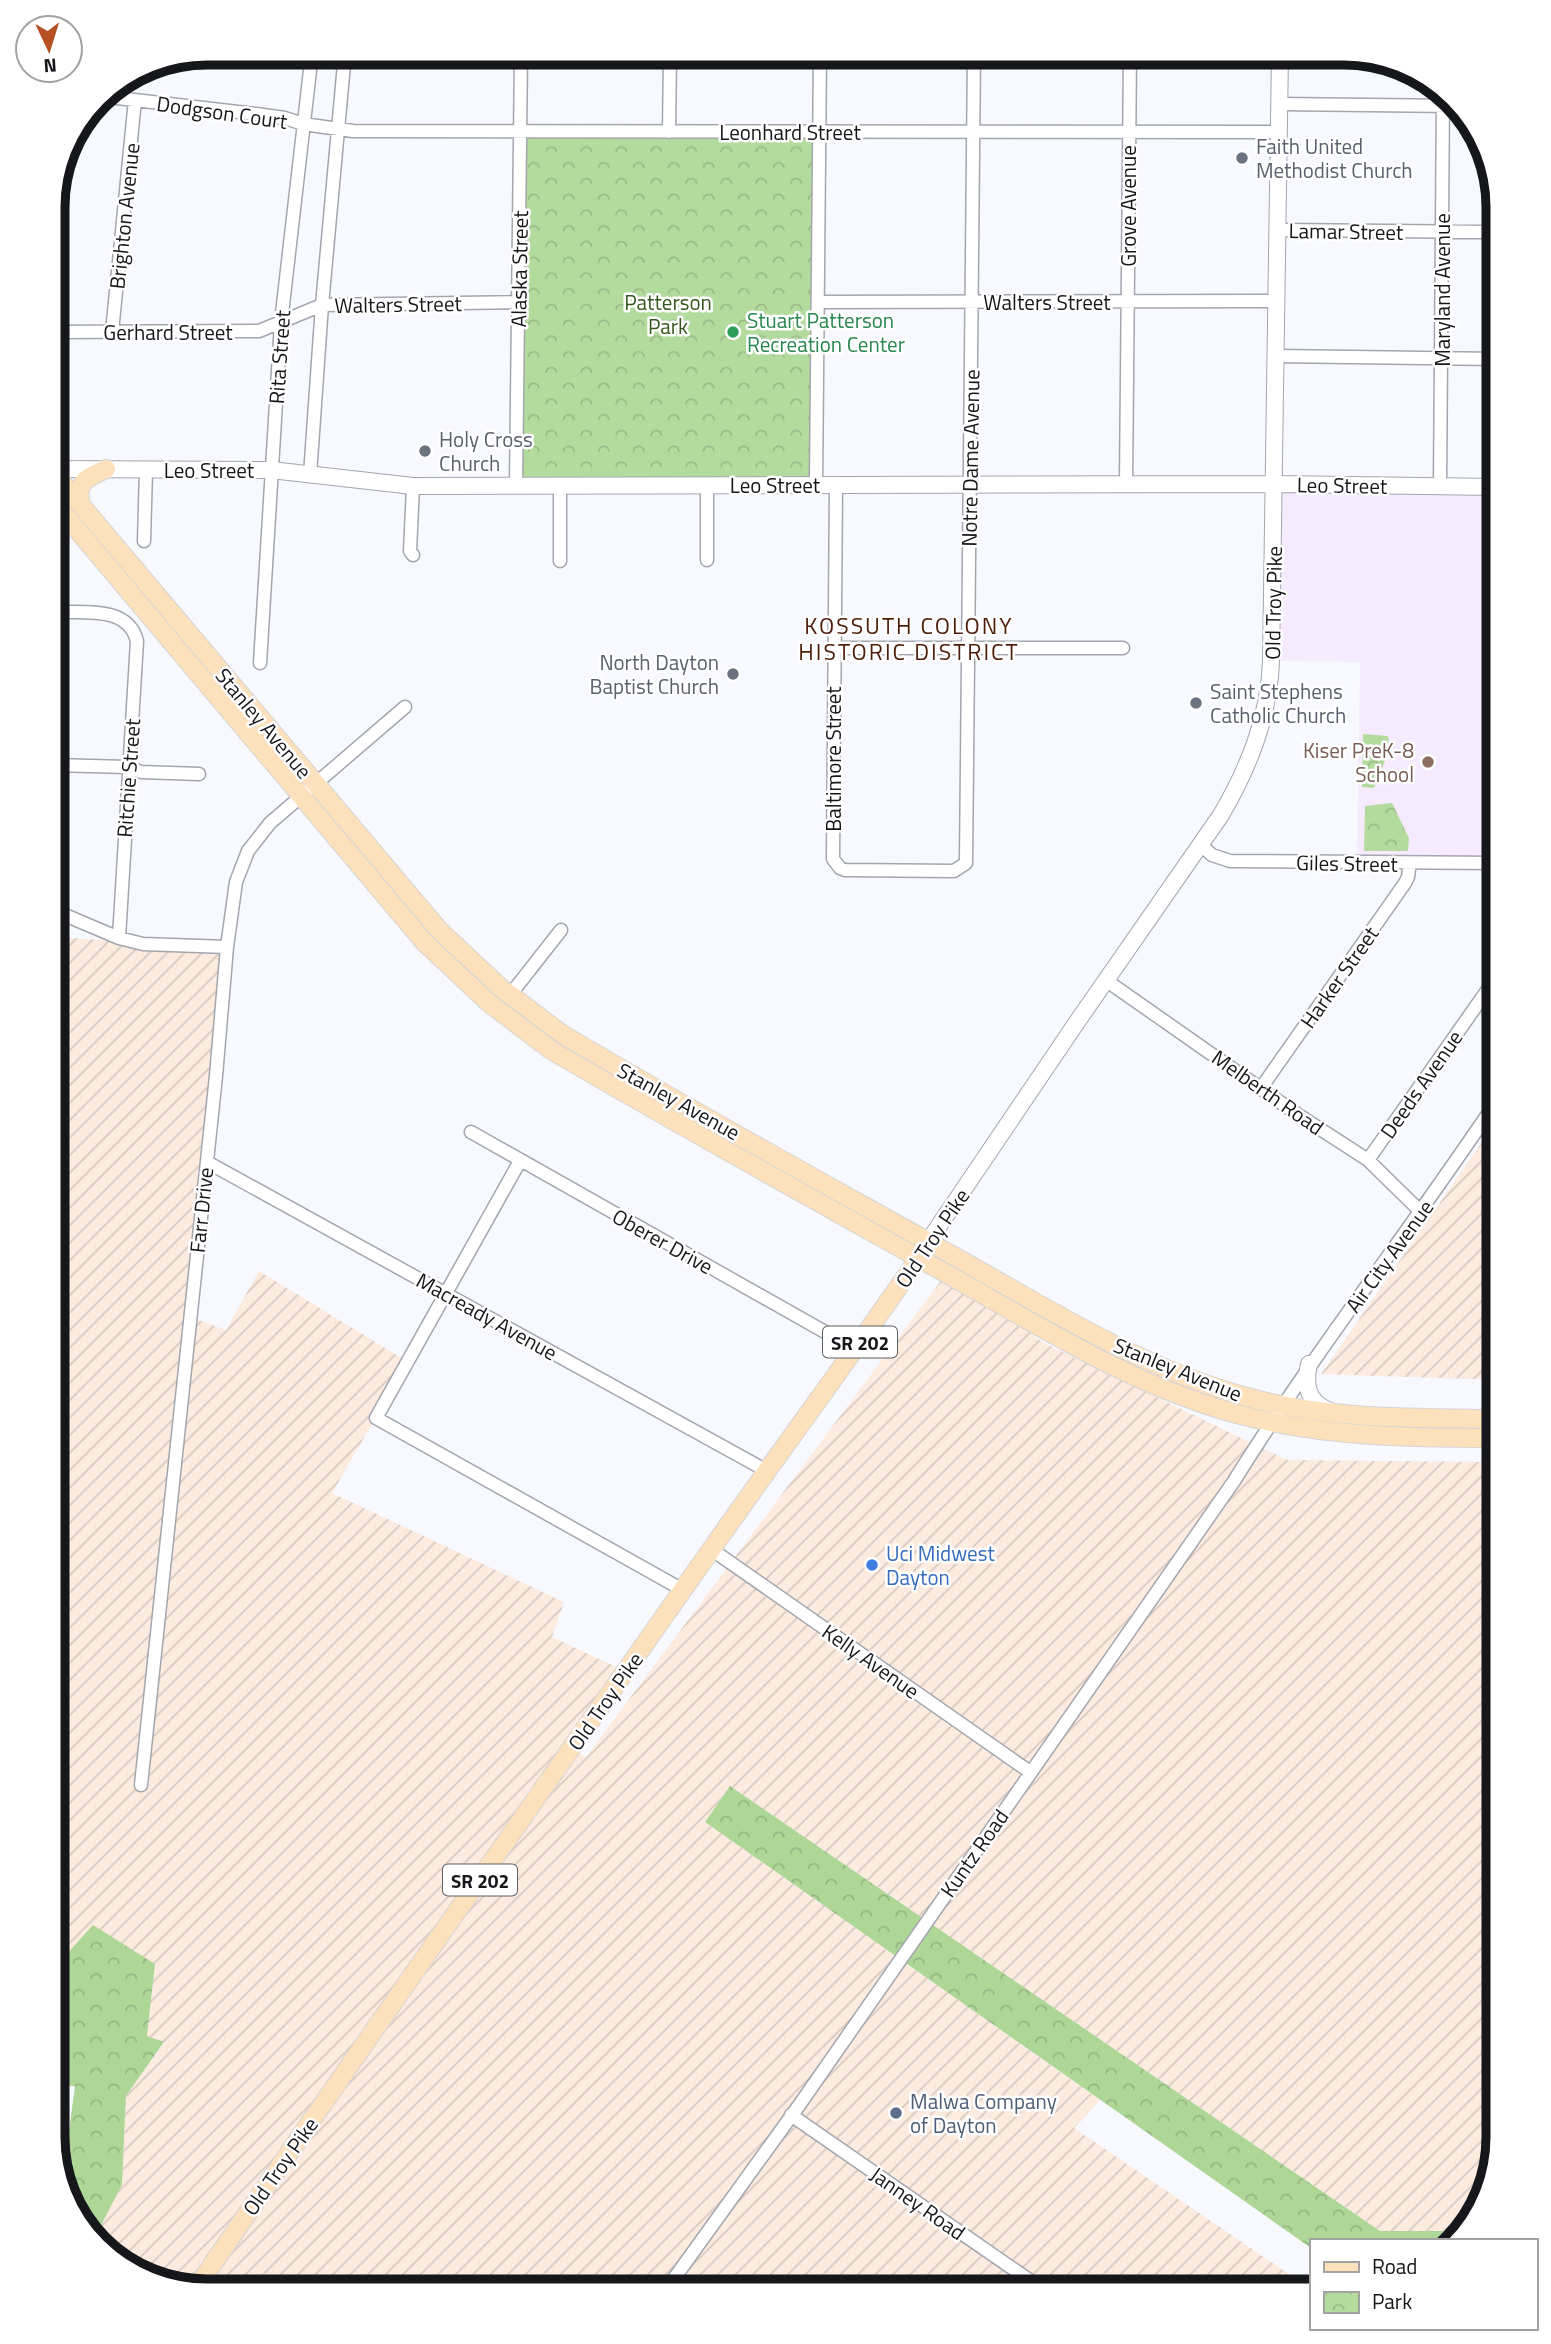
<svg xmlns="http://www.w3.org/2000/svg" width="1551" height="2344" viewBox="0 0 1551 2344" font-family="'Titillium Web',sans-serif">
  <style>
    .industrial { fill: url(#industrial-furrows) }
    .education { fill: #f6eafe }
    .forest { fill: url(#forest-crowns) }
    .park { fill: url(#park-crowns) }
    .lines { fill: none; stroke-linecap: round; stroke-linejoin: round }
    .street-casing { stroke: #a3a6ad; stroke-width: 15 }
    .secondary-casing { stroke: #a3a6ad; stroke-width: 18 }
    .primary-casing { stroke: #d5d5d6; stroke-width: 20 }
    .street { stroke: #fff; stroke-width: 12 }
    .secondary { stroke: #fff; stroke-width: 16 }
    .primary { stroke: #fde0bc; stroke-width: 18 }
    .worship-dot { fill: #6b7280; stroke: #fff; stroke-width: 2.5 }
    .leisure-dot { fill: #2e9e5b; stroke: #fff; stroke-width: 2.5 }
    .education-dot { fill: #8d6e63; stroke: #fff; stroke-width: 2.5 }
    .shop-dot { fill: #3f7fe0; stroke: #fff; stroke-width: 2.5 }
    .service-dot { fill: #5c6f8a; stroke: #fff; stroke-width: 2.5 }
    .labels { text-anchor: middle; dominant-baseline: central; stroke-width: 5; stroke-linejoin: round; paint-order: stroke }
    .shield { fill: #fff; stroke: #5c5d5f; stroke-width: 2 }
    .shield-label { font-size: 19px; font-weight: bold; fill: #16171a }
    .street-label { font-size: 21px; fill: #16171a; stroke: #fff }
    .worship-label { font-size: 21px; fill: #5b616d; stroke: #fff; text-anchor: start }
    .park-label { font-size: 21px; fill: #33581a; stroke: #fff }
    .leisure-label { font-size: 21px; fill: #27864d; stroke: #fff; text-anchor: start }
    .education-label { font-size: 21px; fill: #785e54; stroke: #fff; text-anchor: end }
    .shop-label { font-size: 21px; fill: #366cbe; stroke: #fff; text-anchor: start }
    .service-label { font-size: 21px; fill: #4e5e75; stroke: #fff; text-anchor: start }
    .neighbourhood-label { font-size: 23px; letter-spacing: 2px; fill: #4e1d09; stroke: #fff }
    .rim { fill: none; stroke: #16171a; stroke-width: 9 }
  </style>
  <defs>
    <pattern id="industrial-furrows" width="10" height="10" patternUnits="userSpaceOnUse" patternTransform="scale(1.75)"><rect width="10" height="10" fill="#fdebe0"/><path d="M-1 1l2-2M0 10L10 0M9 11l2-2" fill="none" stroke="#d8c9c0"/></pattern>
    <pattern id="forest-crowns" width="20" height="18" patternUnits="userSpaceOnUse" patternTransform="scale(1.75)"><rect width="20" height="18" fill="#aed697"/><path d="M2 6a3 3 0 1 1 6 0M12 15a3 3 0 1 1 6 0" fill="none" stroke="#95b782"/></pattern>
    <pattern id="park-crowns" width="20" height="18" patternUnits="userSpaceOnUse" patternTransform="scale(1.75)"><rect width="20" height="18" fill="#b4db9e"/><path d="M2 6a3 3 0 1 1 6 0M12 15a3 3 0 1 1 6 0" fill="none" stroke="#9abb88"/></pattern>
  </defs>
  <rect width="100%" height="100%" fill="#f7f9ff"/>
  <path class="industrial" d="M53 937 227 947 190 1317 226 1330 259 1271 408 1362 332 1493 564 1602 552 1637 625 1671 572 1750 586 1757 946 1274 1044 1343 1287 1460 1498 1462V2138L1478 2215 1461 2231H1380L730 1786 705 1822 1100 2100 1074 2128 1311 2289V2291H197L121 2266 95 2237 122 2185 126 2096 164 2043 147 2036 155 1964 53 1969Z
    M1498 1119V1380L1321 1374Z"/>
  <path class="education" d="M1275 484 1498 487V863H1357L1360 662 1271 661Z"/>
  <path class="forest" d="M730 1786 1380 2231H1461L1451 2241H1311V2248L705 1822Z
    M93 1925 155 1964 147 2036 164 2042 126 2096 122 2185 95 2237 73 2214 63 2176 75 2086H53V1969Z"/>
  <path class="park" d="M520 132H819L816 485H516Z
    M1363 734 1388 736C1391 756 1380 769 1374 788L1362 787Z
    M1392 803 1409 838 1408 851H1364L1365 806Z"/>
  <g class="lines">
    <g class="street-casing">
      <path id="street" d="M100 96 256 114 285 118 303 124 353 131 1279 132
        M1279 104 1456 106
        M669 132 670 53
        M1278 230 1498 232
        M818 302 1277 301
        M53 332 259 331 322 305 519 302
        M112 332 135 100
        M1276 356 1498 359
        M310 475 322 305 345 53
        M1126 484 1130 53
        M516 485 521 53
        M560 485V561
        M816 485 820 53
        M836 485 833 859 840 868 845 870 954 871 966 863 974 53
        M413 486 410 551 413 555
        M1440 486 1443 93
        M144 541 146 470
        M707 560V485
        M53 612C82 613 128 605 137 641L119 938
        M834 648H1123
        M260 663 281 322 312 53
        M53 765 128 767 141 772 199 774
        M1201 845 1212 855 1230 861 1498 863
        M53 910 119 938 143 944 227 947
        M1107 981 1297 1114 1368 1160 1421 1212
        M510 995 561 930
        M1261 1088 1405 883 1408 877 1410 863
        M471 1132 855 1349
        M1368 1160 1498 975
        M520 1161 376 1418 683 1590
        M207 1162 767 1471
        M711 1549 1030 1772
        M141 1785 216 1076 227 947 236 882 248 851 270 823 405 707
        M791 2115 1045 2291
        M665 2291 800 2104 1234 1481C1315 1351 1412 1228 1498 1099"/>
    </g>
    <g class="secondary-casing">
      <path id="secondary" d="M53 469 271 470 413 486 1275 484 1498 487
        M928 1242 1077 1022 1221 815C1249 767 1269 717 1271 661L1280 53
        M1309 1364C1304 1387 1308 1402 1330 1411"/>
    </g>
    <g class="primary-casing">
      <path id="primary" d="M53 472 439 930 501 988 562 1034C688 1109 816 1179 943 1250 1042 1305 1137 1367 1247 1397 1329 1420 1414 1418 1498 1419
        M53 501 425 943 489 1003 551 1050C682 1127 815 1200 947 1274 1041 1327 1136 1388 1241 1415 1326 1437 1411 1438 1498 1438
        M82 507C74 483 86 478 106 469
        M195 2290C365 2041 539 1794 713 1547 783 1447 856 1350 924 1250"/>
    </g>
    <use href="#street" class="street"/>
    <use href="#secondary" class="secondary"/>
    <use href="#primary" class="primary"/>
  </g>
  <g class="worship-dot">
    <circle cx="1242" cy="158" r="7"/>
    <circle cx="425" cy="451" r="7"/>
    <circle cx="733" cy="674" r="7"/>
    <circle cx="1196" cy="703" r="7"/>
  </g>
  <circle class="leisure-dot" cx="733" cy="332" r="7"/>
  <circle class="education-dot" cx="1428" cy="762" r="7"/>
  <circle class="shop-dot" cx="872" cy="1565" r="7"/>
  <circle class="service-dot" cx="896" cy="2113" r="7"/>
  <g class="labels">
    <g class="shield">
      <rect x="823" y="1326.5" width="74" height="31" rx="5"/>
      <rect x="443" y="1864.5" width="74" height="31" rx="5"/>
    </g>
    <g class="shield-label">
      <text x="860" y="1342">SR 202</text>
      <text x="480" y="1880">SR 202</text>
    </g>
    <g class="street-label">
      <text transform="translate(222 112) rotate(8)">Dodgson Court</text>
      <text x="790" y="132">Leonhard Street</text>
      <text transform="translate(1128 206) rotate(-90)">Grove Avenue</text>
      <text transform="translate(124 216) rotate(-84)">Brighton Avenue</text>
      <text transform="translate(1346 231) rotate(1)">Lamar Street</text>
      <text transform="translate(519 269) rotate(-89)">Alaska Street</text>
      <text transform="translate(1442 290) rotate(-90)">Maryland Avenue</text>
      <text x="1047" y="302">Walters Street</text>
      <text transform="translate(398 304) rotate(-1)">Walters Street</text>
      <text x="168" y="332">Gerhard Street</text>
      <text transform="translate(279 357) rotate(-86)">Rita Street</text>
      <text transform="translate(970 458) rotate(-89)">Notre Dame Avenue</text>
      <text x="209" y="470">Leo Street</text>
      <text x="775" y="485">Leo Street</text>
      <text transform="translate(1342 485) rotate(1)">Leo Street</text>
      <text transform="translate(1273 603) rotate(-89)">Old Troy Pike</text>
      <text transform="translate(264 723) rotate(50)">Stanley Avenue</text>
      <text transform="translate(833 759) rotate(-90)">Baltimore Street</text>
      <text transform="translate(128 778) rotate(-86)">Ritchie Street</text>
      <text transform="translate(1347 863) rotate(1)">Giles Street</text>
      <text transform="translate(1339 977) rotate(-55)">Harker Street</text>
      <text transform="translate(1421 1084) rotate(-55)">Deeds Avenue</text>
      <text transform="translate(1268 1092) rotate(35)">Melberth Road</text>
      <text transform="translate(679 1101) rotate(29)">Stanley Avenue</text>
      <text transform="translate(201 1210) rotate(-84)">Farr Drive</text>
      <text transform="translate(932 1238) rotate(-56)">Old Troy Pike</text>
      <text transform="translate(663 1241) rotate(29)">Oberer Drive</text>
      <text transform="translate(1389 1256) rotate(-54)">Air City Avenue</text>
      <text transform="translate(487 1316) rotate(29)">Macready Avenue</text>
      <text transform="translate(1178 1369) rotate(22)">Stanley Avenue</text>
      <text transform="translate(871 1661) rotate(35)">Kelly Avenue</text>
      <text transform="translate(605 1701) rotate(-55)">Old Troy Pike</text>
      <text transform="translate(974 1853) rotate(-55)">Kuntz Road</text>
      <text transform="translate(280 2166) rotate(-55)">Old Troy Pike</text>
      <text transform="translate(918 2203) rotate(35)">Janney Road</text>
    </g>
    <g class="worship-label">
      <text x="1256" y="146">Faith United<tspan x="1256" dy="24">Methodist Church</tspan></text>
      <text x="439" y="439">Holy Cross<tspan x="439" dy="24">Church</tspan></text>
      <text x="719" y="662" text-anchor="end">North Dayton<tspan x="719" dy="24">Baptist Church</tspan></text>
      <text x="1210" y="691">Saint Stephens<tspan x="1210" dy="24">Catholic Church</tspan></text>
    </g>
    <g class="park-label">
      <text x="668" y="302">Patterson<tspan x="668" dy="24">Park</tspan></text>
    </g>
    <g class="leisure-label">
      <text x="747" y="320">Stuart Patterson<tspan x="747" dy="24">Recreation Center</tspan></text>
    </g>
    <g class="education-label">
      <text x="1414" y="750">Kiser PreK-8<tspan x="1414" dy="24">School</tspan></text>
    </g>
    <g class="shop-label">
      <text x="886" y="1553">Uci Midwest<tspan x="886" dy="24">Dayton</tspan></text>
    </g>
    <g class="service-label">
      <text x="910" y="2101">Malwa Company<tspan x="910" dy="24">of Dayton</tspan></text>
    </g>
    <g class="neighbourhood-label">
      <text x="909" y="625">KOSSUTH COLONY<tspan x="909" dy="26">HISTORIC DISTRICT</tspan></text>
    </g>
  </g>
  <path d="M0 0H1551V2344H0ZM207 65H1344A142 142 0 0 1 1486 207V2137A142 142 0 0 1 1344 2279H207A142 142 0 0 1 65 2137V207A142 142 0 0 1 207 65Z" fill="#fff" fill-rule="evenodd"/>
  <path class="rim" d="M207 65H1344A142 142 0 0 1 1486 207V2137A142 142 0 0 1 1344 2279H207A142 142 0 0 1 65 2137V207A142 142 0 0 1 207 65Z"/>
  <rect x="1310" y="2239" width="228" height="91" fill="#ffffff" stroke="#a2a2a3" stroke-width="2"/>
  <rect x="1324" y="2262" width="35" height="10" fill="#fde0bc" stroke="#a2a2a3" stroke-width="2"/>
  <text x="1372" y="2274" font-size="21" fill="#16171a">Road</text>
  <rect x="1324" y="2292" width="35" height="21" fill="url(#park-crowns)" stroke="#a2a2a3" stroke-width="2"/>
  <text x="1372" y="2309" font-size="21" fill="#16171a">Park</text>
  <g transform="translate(49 49) rotate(176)"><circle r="33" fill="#ffffff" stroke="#a2a2a3" stroke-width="2"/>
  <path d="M0-5L12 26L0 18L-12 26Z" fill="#b65025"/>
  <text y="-10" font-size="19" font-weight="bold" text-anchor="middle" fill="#16171a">N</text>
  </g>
</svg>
